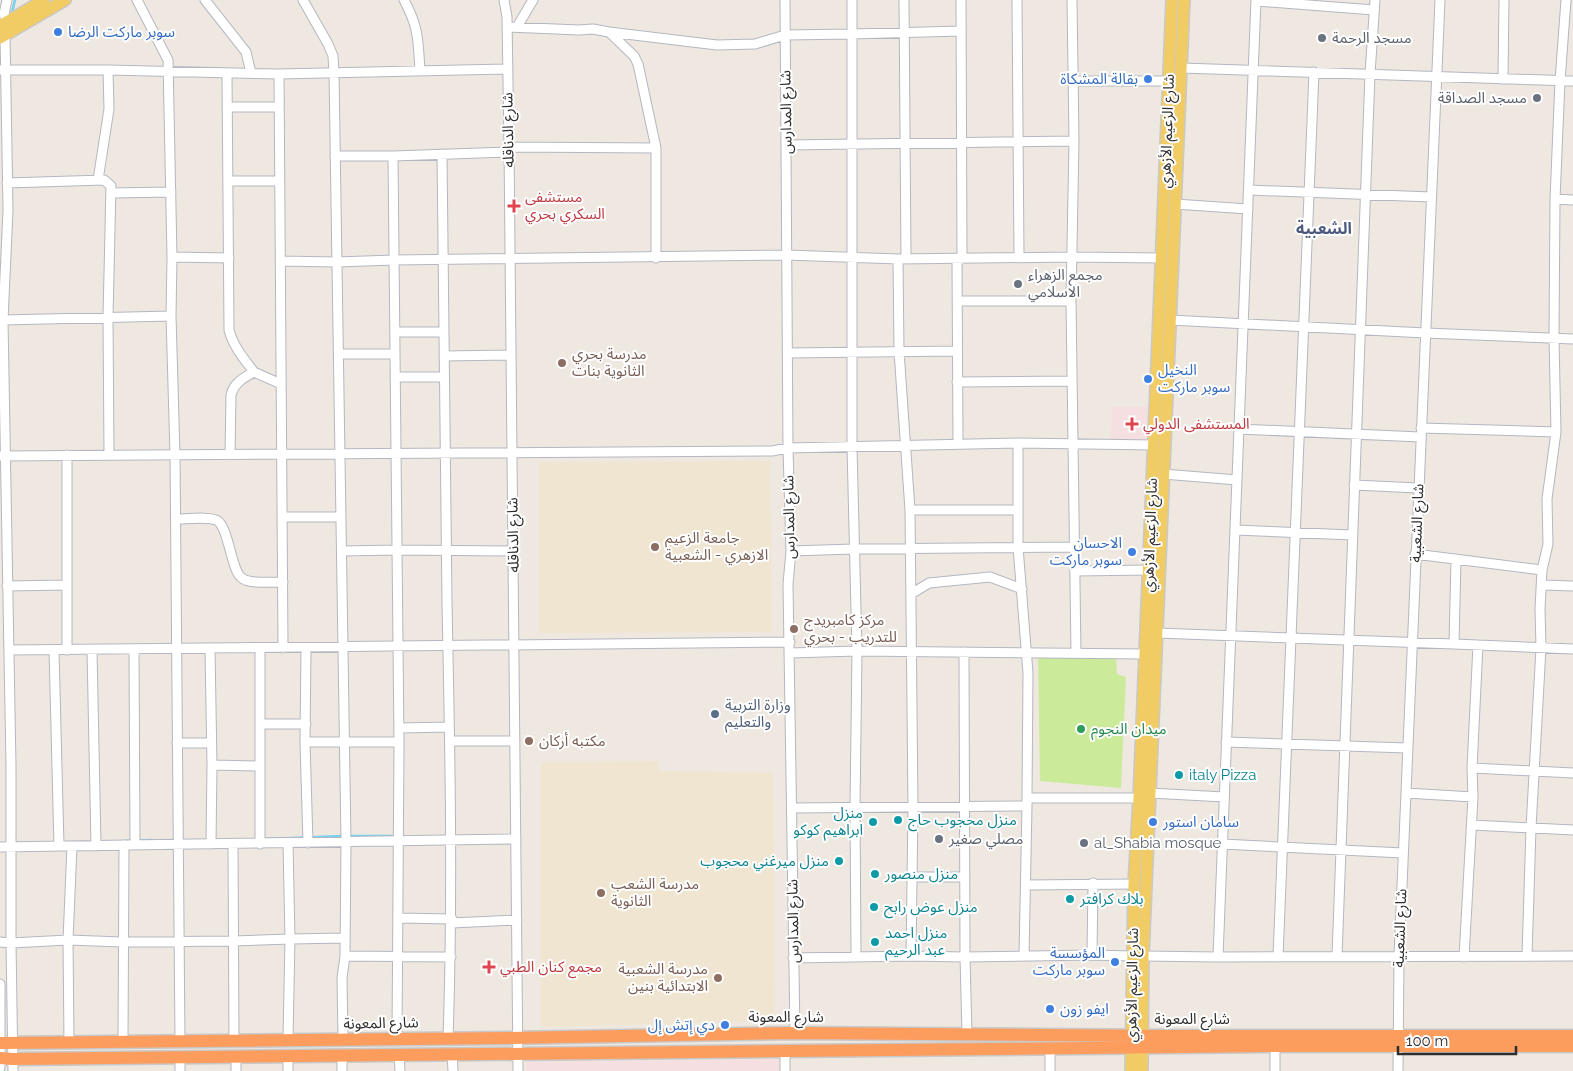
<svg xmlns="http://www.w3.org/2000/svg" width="1573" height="1071" viewBox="0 0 1573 1071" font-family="Raleway,'Noto Sans Arabic',sans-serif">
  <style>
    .education { fill: #f0e5d1 }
    .medical { fill: #f5dfe0 }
    .pitch { fill: #cbeb9a }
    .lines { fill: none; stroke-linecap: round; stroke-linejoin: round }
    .stream { stroke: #76d2ef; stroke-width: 2.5 }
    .minor-casing { stroke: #b4b7c1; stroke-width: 11 }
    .major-casing { stroke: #c9c9c9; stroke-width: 14 }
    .highway-casing { stroke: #c9c9c9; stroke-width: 15 }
    .minor { stroke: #fff; stroke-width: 9 }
    .major { stroke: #f1cb64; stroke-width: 11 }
    .highway { stroke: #fd9d5d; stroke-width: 12 }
    .shop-dot { fill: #3f7fe0; stroke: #fff; stroke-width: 2 }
    .worship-dot { fill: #6b7280; stroke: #fff; stroke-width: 2 }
    .health-dot { fill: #e0444e; stroke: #fff; stroke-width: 2 }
    .education-dot { fill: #8d6e63; stroke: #fff; stroke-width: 2 }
    .service-dot { fill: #5c6f8a; stroke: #fff; stroke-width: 2 }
    .leisure-dot { fill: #2e9e5b; stroke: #fff; stroke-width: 2 }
    .culture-dot { fill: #0f9aa8; stroke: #fff; stroke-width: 2 }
    .labels { text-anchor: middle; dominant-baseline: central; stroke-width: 4; stroke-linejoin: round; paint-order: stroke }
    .shop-label { font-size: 15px; fill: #366cbe; stroke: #fff; text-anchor: start }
    .worship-label { font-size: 15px; fill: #5b616d; stroke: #fff; text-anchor: start }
    .street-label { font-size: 15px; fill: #2e2e2e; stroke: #fff }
    .health-label { font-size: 15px; fill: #be3a42; stroke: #fff; text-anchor: start }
    .education-label { font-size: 15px; fill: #785e54; stroke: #fff; text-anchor: start }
    .service-label { font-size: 15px; fill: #4e5e75; stroke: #fff; text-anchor: start }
    .leisure-label { font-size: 15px; fill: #27864d; stroke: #fff; text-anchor: start }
    .culture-label { font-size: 15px; fill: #0d838f; stroke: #fff; text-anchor: start }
    .neighbourhood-label { font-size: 16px; font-weight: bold; fill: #4d587f; stroke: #fff }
  </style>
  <rect width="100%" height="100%" fill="#efe8e1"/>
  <path class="education" d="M770 461 772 632 539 633V462Z
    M658 761 659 771 773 773 775 1021 541 1027V762Z"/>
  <path class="medical" d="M1112 407H1154L1152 441H1111Z
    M779 1059V1071H527V1062Z"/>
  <path class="pitch" d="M1038 657H1116L1117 674 1126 677 1121 788 1040 781Z"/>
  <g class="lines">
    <path class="stream" d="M7 15 12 12 15 0
      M349 836H396
      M266 839 343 836
      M124 841 151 840"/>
    <g class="minor-casing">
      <path id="minor" d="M7 0 4 14 7 22
        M137 0 168 60 172 257 171 316 175 455 180 1042
        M205 0 246 52 251 73
        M303 0 328 44 333 56 334 73 346 842 345 956 342 978 343 1040
        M404 0C419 28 418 40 420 71
        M504 0 507 17 509 147 518 1071
        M785 0 788 448 791 551 788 584 795 1033
        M852 0V447L857 651 855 808 856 956
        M904 0 906 259
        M961 0 962 259
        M1017 0 1019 257
        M1072 0 1074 141 1071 301 1076 653
        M1256 1 1374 10
        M507 27 579 30 593 29 609 32 717 45 755 44 785 35 851 34 961 31
        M517 27 533 0
        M5 35 8 210 3 320 11 766V943L13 1071
        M1181 68 1573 81
        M0 70H108L279 74 506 69
        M227 73 229 330C233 346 244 359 254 372 243 378 234 383 231 395L230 454
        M279 74 283 648
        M1503 79 1504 0
        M1074 81H1169
        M227 107H279
        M787 145 1074 141
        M509 147 656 148 638 64 634 56 609 32
        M656 148V258
        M442 154C444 303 445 453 447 603 450 748 453 893 448 1039
        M335 156H393L509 152
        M393 156 399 742 397 1039
        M98 180 109 109 108 70
        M228 181H280
        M7 183 104 180 111 186 108 317 109 455
        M1249 190 1431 197
        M111 193 171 192
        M1555 199 1573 200
        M1175 204 1248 209
        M172 257 229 258
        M898 259 899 351 910 510 913 807 911 956
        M957 259 958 444
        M280 261 337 262 394 260 787 255 898 259 1072 257 1162 258
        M957 301H1071
        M3 320 171 316
        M1170 320 1425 333 1573 339
        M395 332H444
        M788 353 957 351
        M339 354H395
        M444 356 511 355
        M254 372 281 384
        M395 377H444
        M957 382 1071 381
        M1421 428 1556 432
        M1239 429 1420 437
        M1018 443V547L1028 673 1027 798
        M0 456 772 451 788 448 1018 443 1154 445
        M1163 474 1237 480
        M1354 485 1418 488
        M910 510H1018
        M282 517H341
        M176 519C186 519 211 516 218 521 223 525 225 533 227 539 240 584 234 583 283 582
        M1235 530 1352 535
        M342 551 397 550 513 551
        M791 551 854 549 1074 547
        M1415 554 1542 570
        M1075 571 1149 570
        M1542 585 1573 586
        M7 586 66 585
        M911 594 929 583 990 577 1022 589
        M1157 633 1454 644 1573 649
        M1454 644 1456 559
        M260 648V844
        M306 648 305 742 308 843
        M134 649 135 845
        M210 649 212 765 211 844
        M9 650 790 642
        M54 650 59 846
        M67 650V455
        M92 650 96 846
        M964 652 965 957 967 1034
        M790 653 857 651 1145 654
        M261 724H306
        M399 728 449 727
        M450 741H515
        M305 742H399
        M1226 742 1407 748
        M177 743H211
        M212 765 260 766
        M1472 768 1573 773
        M1150 793 1224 797
        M1406 793 1473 797
        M792 808 1027 806V798H1139
        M1472 825 1573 830
        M233 844 234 1041
        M1222 844 1403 853
        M0 847 516 839
        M912 877H965
        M1026 885 1134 884
        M398 918 452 919V923L517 920
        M0 942 11 943 68 940 122 942 234 941 290 939 345 938
        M1092 955 1093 883
        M345 956 451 957
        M1024 956 1027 806
        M1143 956 1218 957 1573 956
        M1337 956 1370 74 1375 0
        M1527 956 1531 828 1541 648 1540 609 1542 570 1548 544 1547 499 1556 432 1554 338 1555 199 1560 81 1566 0
        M1218 957 1256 0
        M1278 957 1314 72
        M1464 957 1473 797 1472 768 1478 645
        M793 958 911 956 965 957 1092 955 1132 956
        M0 984V1068
        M288 1040 290 939 288 843
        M123 1042 124 845
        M69 1043 68 940 72 846
        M1275 1046V1071
        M1050 1049V1071
        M452 1054 453 1071
        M342 1055V1071
        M399 1055 400 1071
        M236 1056V1071
        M288 1056V1071
        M180 1057V1071
        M785 1071V1050
        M1398 1071 1399 956 1440 0"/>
    </g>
    <g class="major-casing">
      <path id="major" d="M0 26 44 0
        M0 38 65 0
        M1131 1071 1134 884 1139 798 1172 0
        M1142 1071 1143 956 1184 0"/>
    </g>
    <g class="highway-casing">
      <path id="highway" d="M0 1043 509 1038 795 1033 1169 1036H1573
        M0 1058 12 1059 1275 1046H1573"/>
    </g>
    <use href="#minor" class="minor"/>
    <use href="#major" class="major"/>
    <use href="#highway" class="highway"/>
  </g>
  <g class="shop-dot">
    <circle cx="58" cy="32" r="5"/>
    <circle cx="1148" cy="79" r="5"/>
    <circle cx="1148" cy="379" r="5"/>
    <circle cx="1132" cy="552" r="5"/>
    <circle cx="1153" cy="822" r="5"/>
    <circle cx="1115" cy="962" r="5"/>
    <circle cx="1050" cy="1009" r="5"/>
    <circle cx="725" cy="1025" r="5"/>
  </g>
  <g class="worship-dot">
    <circle cx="1322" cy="38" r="5"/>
    <circle cx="1537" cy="98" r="5"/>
    <circle cx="1018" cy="284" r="5"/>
    <circle cx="939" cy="839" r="5"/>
    <circle cx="1084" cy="843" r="5"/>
  </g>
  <g class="health-dot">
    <path d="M511.5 198.5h5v5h5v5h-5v5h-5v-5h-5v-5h5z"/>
    <path d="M1129.5 416.5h5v5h5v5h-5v5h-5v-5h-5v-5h5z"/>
    <path d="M486.5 959.5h5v5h5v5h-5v5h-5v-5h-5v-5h5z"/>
  </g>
  <g class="education-dot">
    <circle cx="562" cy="363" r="5"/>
    <circle cx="655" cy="547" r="5"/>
    <circle cx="794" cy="629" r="5"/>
    <circle cx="529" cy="741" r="5"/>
    <circle cx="601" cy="893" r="5"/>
    <circle cx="718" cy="978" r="5"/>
  </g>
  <circle class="service-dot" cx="715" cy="714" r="5"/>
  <circle class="leisure-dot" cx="1081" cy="729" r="5"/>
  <g class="culture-dot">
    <circle cx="1179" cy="775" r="5"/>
    <circle cx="898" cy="820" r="5"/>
    <circle cx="873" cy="822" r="5"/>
    <circle cx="839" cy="861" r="5"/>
    <circle cx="875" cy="874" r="5"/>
    <circle cx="1070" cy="899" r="5"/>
    <circle cx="874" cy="907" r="5"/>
    <circle cx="875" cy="942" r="5"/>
  </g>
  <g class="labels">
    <g class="shop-label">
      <text x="68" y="32">سوبر ماركت الرضا</text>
      <text x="1138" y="79" text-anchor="end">بقالة المشكاة</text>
      <text x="1158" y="370">النخيل<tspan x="1158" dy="17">سوبر ماركت</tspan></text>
      <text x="1122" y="543" text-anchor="end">الاحسان<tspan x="1122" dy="17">سوبر ماركت</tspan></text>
      <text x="1163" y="822">سامان استور</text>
      <text x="1105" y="953" text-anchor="end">المؤسسة<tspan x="1105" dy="17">سوبر ماركت</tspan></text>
      <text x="1060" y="1009">ايفو زون</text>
      <text x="715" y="1025" text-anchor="end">دي إتش إل</text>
    </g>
    <g class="worship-label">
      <text x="1332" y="38">مسجد الرحمة</text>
      <text x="1527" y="98" text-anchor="end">مسجد الصداقة</text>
      <text x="1028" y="275">مجمع الزهراء<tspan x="1028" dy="17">الاسلامي</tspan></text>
      <text x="949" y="839">مصلي صغير</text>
      <text x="1094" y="843">al_Shabia mosque</text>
    </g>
    <g class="street-label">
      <text transform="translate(786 112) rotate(-91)">شارع المدارس</text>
      <text transform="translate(508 130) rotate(-91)">شارع الدناقله</text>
      <text transform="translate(1167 131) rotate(-88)">شارع الزعيم الأزهري</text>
      <text transform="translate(789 517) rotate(-91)">شارع المدارس</text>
      <text transform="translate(1417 523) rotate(-88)">شارع الشعبية</text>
      <text transform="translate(513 535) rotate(-91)">شارع الدناقله</text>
      <text transform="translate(1150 535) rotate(-88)">شارع الزعيم الأزهري</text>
      <text transform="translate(793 921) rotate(-91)">شارع المدارس</text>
      <text transform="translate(1400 928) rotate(-88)">شارع الشعبية</text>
      <text transform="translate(1132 985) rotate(-89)">شارع الزعيم الأزهري</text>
      <text x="786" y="1017">شارع المعونة</text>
      <text x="1192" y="1019">شارع المعونة</text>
      <text transform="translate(381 1023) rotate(-1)">شارع المعونة</text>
    </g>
    <g class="health-label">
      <text x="525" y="197">مستشفى<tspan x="525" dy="17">السكري بحري</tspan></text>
      <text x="1143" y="424">المستشفى الدولي</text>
      <text x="500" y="967">مجمع كنان الطبي</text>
    </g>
    <g class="education-label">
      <text x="572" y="354">مدرسة بحري<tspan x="572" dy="17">الثانوية بنات</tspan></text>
      <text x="665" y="538">جامعة الزعيم<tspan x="665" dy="17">الازهري - الشعبية</tspan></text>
      <text x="804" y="620">مركز كامبريدج<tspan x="804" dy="17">للتدريب - بحري</tspan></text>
      <text x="539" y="741">مكتبه أركان</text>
      <text x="611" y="884">مدرسة الشعب<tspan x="611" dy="17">الثانوية</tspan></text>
      <text x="708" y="969" text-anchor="end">مدرسة الشعبية<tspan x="708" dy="17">الابتدائية بنين</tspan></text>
    </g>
    <g class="service-label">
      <text x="725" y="705">وزارة التربية<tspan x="725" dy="17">والتعليم</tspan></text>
    </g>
    <g class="leisure-label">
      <text x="1091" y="729">ميدان النجوم</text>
    </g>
    <g class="culture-label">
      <text x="1189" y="775">italy Pizza</text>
      <text x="863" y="813" text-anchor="end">منزل<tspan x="863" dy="17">ابراهيم كوكو</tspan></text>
      <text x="908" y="820">منزل محجوب حاج</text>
      <text x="829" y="861" text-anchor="end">منزل ميرغني محجوب</text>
      <text x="885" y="874">منزل منصور</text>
      <text x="1080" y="899">بلاك كرافتر</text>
      <text x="884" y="907">منزل عوض رابح</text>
      <text x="885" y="933">منزل احمد<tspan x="885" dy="17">عبد الرحيم</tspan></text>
    </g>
    <g class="neighbourhood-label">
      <text x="1324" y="228">الشعبية</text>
    </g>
  </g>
  <path d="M1398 1046v8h118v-8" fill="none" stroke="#2e2e2e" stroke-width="2.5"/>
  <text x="1406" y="1046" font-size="15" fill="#2e2e2e" stroke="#ffffff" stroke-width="4" paint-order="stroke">100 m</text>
</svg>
